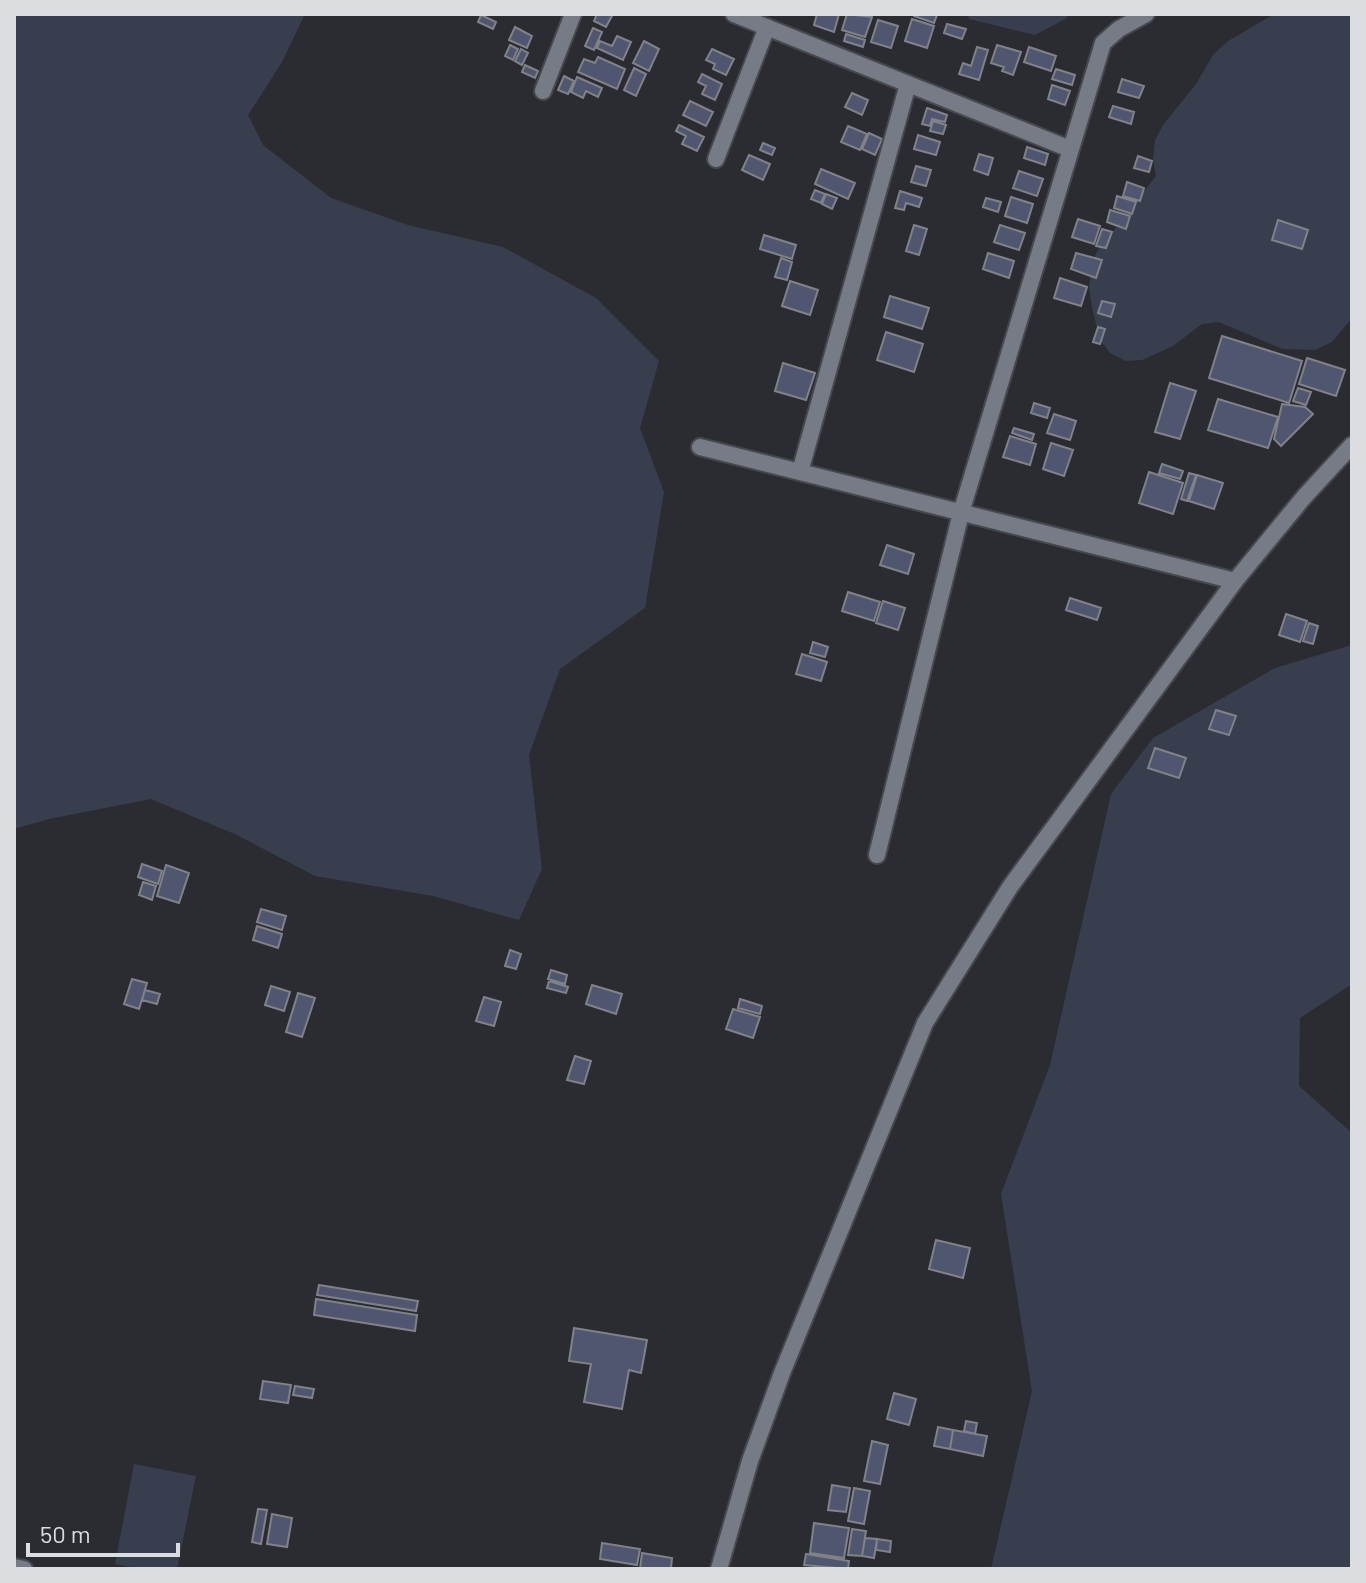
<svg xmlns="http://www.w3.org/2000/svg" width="1366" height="1583" viewBox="0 0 1366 1583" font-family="Barlow,sans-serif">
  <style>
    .green { fill: #393e4f }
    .building { fill: #50566f; stroke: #808288; stroke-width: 2 }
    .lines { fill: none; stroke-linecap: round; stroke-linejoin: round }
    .minor-casing { stroke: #46484d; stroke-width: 20 }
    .tertiary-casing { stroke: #46484d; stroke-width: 20 }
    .minor { stroke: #777b86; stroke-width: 16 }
    .tertiary { stroke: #777b86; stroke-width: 16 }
  </style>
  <rect width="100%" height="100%" fill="#2a2c31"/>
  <path class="green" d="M14 14H305L282 62 248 115 263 145 331 198 408 225 503 247 596 298 659 361 640 428 664 492 645 608 560 669 529 755 542 869 519 920 433 896 315 876 237 835 151 799 49 819 14 829Z
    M968 14H1068L1067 18 1035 35 969 19Z
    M1274 14H1346L1352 16V318L1332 342 1315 350 1282 349 1219 322 1202 324 1173 346 1142 360 1126 361 1110 353 1100 340 1092 307 1089 288 1091 271 1096 253 1156 176 1153 159 1155 140 1163 125 1196 84 1213 55 1228 41Z
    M1352 645V984L1300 1018 1299 1086 1352 1133V1569H991L1032 1391 1001 1194 1050 1065 1111 794 1153 738 1275 668Z
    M134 1464 196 1476 177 1569H139L115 1564Z"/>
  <path class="building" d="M597 14H613L606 27 594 21Z
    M817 14H839L834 32 814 25Z
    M847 14 872 17 865 37 842 30Z
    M914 14H932L937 15 934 23 914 16Z
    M481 15 496 22 493 29 478 22Z
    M912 19 934 26 927 48 905 41Z
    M878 20 898 26 891 48 871 42Z
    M947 24 966 29 962 39 944 33Z
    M515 27 532 36 527 48 509 40Z
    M593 28 602 32 594 50 585 46Z
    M846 34 865 40 863 47 844 41Z
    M617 36 631 42 623 60 597 48 600 41 612 46Z
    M644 41 659 49 649 71 633 63Z
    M510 45 518 49 513 60 505 56Z
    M997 45 1021 52 1013 75 1002 71 1004 67 991 63Z
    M977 47 988 50 979 80 959 74 963 63 971 66Z
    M1029 47 1056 56 1051 71 1024 62Z
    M521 49 528 53 522 65 515 61Z
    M712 49 734 59 726 75 713 69 715 64 706 60Z
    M598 57 625 69 617 89 578 72 584 59 595 63Z
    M525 65 538 71 535 78 522 72Z
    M634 68 646 74 636 96 624 90Z
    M1056 69 1075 75 1072 85 1052 79Z
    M702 74 722 84 715 100 702 94 706 86 698 82Z
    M564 76 574 81 568 94 558 90Z
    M577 77 602 88 598 97 586 91 583 98 571 92Z
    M1122 79 1144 86 1139 98 1118 92Z
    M1052 85 1070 91 1065 105 1048 99Z
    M852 93 868 100 862 115 845 107Z
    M690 101 713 112 706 126 683 115Z
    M1113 106 1134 112 1131 124 1109 117Z
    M927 108 947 115 945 122 932 119 930 126 922 124Z
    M933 121 946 125 943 134 930 131Z
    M679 125 704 137 697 151 682 144 686 136 676 131Z
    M848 126 867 134 860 150 841 142Z
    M869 133 882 139 875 155 862 149Z
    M918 135 940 142 936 155 914 149Z
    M763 143 775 148 772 155 760 150Z
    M1027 147 1048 154 1045 165 1024 158Z
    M979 154 993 158 988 175 974 170Z
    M749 155 770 164 763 180 742 170Z
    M1138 156 1152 161 1149 172 1134 168Z
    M916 166 931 170 926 186 911 182Z
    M821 169 855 183 848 199 815 184Z
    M1019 171 1043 179 1037 196 1013 188Z
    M1127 182 1144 188 1140 201 1123 196Z
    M815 190 825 194 821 203 811 199Z
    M900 191 922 198 919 207 906 203 904 210 895 208Z
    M826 194 837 198 832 209 822 204Z
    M1117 196 1136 202 1132 214 1114 208Z
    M1011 197 1033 204 1027 223 1005 216Z
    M986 198 1001 202 998 212 983 207Z
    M1110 210 1130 216 1126 229 1107 222Z
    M1078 219 1100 226 1094 244 1072 237Z
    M1278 220 1308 230 1302 249 1272 240Z
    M914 225 927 229 919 255 906 251Z
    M1000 225 1025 233 1019 250 994 242Z
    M1102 229 1112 232 1106 248 1096 246Z
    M764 235 796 245 792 259 760 249Z
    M988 253 1014 261 1009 278 983 269Z
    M1076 253 1102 260 1096 278 1071 269Z
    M781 258 792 262 787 280 775 277Z
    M1060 278 1087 287 1081 306 1054 298Z
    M790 281 818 290 810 315 782 306Z
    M890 296 929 308 922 329 884 317Z
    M1102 301 1115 304 1111 317 1098 313Z
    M1098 327 1105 329 1100 344 1093 342Z
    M886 332 923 344 914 372 877 360Z
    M1222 336 1302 361 1289 403 1209 378Z
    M1307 358 1345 370 1336 396 1299 384Z
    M783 363 815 373 806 400 775 391Z
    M1170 383 1196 391 1180 439 1155 432Z
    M1298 388 1311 392 1306 405 1293 401Z
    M1218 399 1278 417 1268 448 1208 430Z
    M1034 403 1050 408 1047 418 1031 413Z
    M1282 404 1305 407 1313 414 1281 446 1274 439Z
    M1054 414 1076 421 1070 440 1047 433Z
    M1014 428 1034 434 1032 440 1012 433Z
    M1010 436 1036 444 1030 465 1003 457Z
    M1051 443 1073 450 1064 476 1043 469Z
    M1162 464 1183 471 1180 479 1159 473Z
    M1149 472 1183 483 1173 514 1139 503Z
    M1189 473 1196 475 1187 501 1181 499Z
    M1197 475 1223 483 1214 509 1189 501Z
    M887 545 914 554 908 574 880 565Z
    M848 592 880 602 874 621 842 611Z
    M1070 598 1101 608 1097 620 1066 610Z
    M883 601 905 608 898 630 876 623Z
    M1286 614 1307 621 1300 642 1279 635Z
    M1309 623 1318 626 1313 644 1303 641Z
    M813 642 828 647 825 657 810 653Z
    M802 654 827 662 821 681 796 674Z
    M1216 710 1236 716 1229 735 1209 729Z
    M1155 748 1186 758 1179 778 1148 768Z
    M142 864 162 871 158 884 138 877Z
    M166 865 189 873 179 903 157 896Z
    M143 882 156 886 152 900 139 895Z
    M261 909 286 916 282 930 257 922Z
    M257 926 282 934 278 948 253 940Z
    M510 950 521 954 516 969 505 966Z
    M551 970 567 975 565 984 548 979Z
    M132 979 147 983 139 1009 124 1004Z
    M549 981 568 987 566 993 547 988Z
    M592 985 622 994 616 1014 586 1004Z
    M271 986 290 992 284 1011 265 1005Z
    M145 990 160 994 157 1004 142 1000Z
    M298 993 315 998 302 1037 286 1032Z
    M484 997 501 1002 494 1026 476 1021Z
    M740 999 762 1006 760 1014 738 1008Z
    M733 1009 760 1017 753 1038 726 1029Z
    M575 1056 591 1061 584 1084 567 1080Z
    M936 1240 970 1248 963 1278 929 1269Z
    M319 1285 418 1301 416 1311 317 1295Z
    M316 1299 417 1315 415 1331 314 1315Z
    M574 1328 647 1340 641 1373 629 1370 622 1409 584 1402 591 1364 569 1361Z
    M263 1381 291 1385 288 1403 260 1399Z
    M295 1386 314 1389 312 1398 293 1395Z
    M894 1393 916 1399 909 1425 887 1419Z
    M966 1421 977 1423 975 1434 964 1431Z
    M938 1427 953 1430 950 1449 934 1446Z
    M953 1430 987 1436 983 1456 950 1449Z
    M872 1441 888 1445 880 1484 864 1481Z
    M832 1485 850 1488 846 1512 828 1510Z
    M854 1488 870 1491 864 1524 848 1521Z
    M258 1509 267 1510 261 1544 252 1542Z
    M272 1514 292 1518 287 1547 267 1544Z
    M814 1523 849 1528 844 1558 810 1553Z
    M852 1529 866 1531 862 1556 848 1555Z
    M865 1538 877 1539 874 1558 862 1556Z
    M877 1539 891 1541 890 1552 876 1550Z
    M602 1543 640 1549 637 1565 600 1559Z
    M642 1553 672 1558 671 1569H640Z
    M806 1554 849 1561 848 1569 804 1565Z"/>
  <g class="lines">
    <g class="minor-casing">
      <path id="minor" d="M734 14 1070 149
        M543 91 573 14
        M716 159 767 27
        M700 447 1235 581
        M800 472 908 84
        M877 855 961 513 1103 43 1119 29 1146 14
        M14 1567 24 1569"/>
    </g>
    <g class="tertiary-casing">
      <path id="tertiary" d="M719 1569 750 1461 782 1373 925 1023 1010 887 1235 581 1304 497 1352 445"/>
    </g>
    <use href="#minor" class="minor"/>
    <use href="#tertiary" class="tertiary"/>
  </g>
  <rect width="1366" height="1583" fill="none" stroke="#dcdde0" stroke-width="32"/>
  <path d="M28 1543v12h150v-12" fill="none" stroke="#dcdde0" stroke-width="4"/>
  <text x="40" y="1543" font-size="24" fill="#dcdde0" stroke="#2a2c31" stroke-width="6" paint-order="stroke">50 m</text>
</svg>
